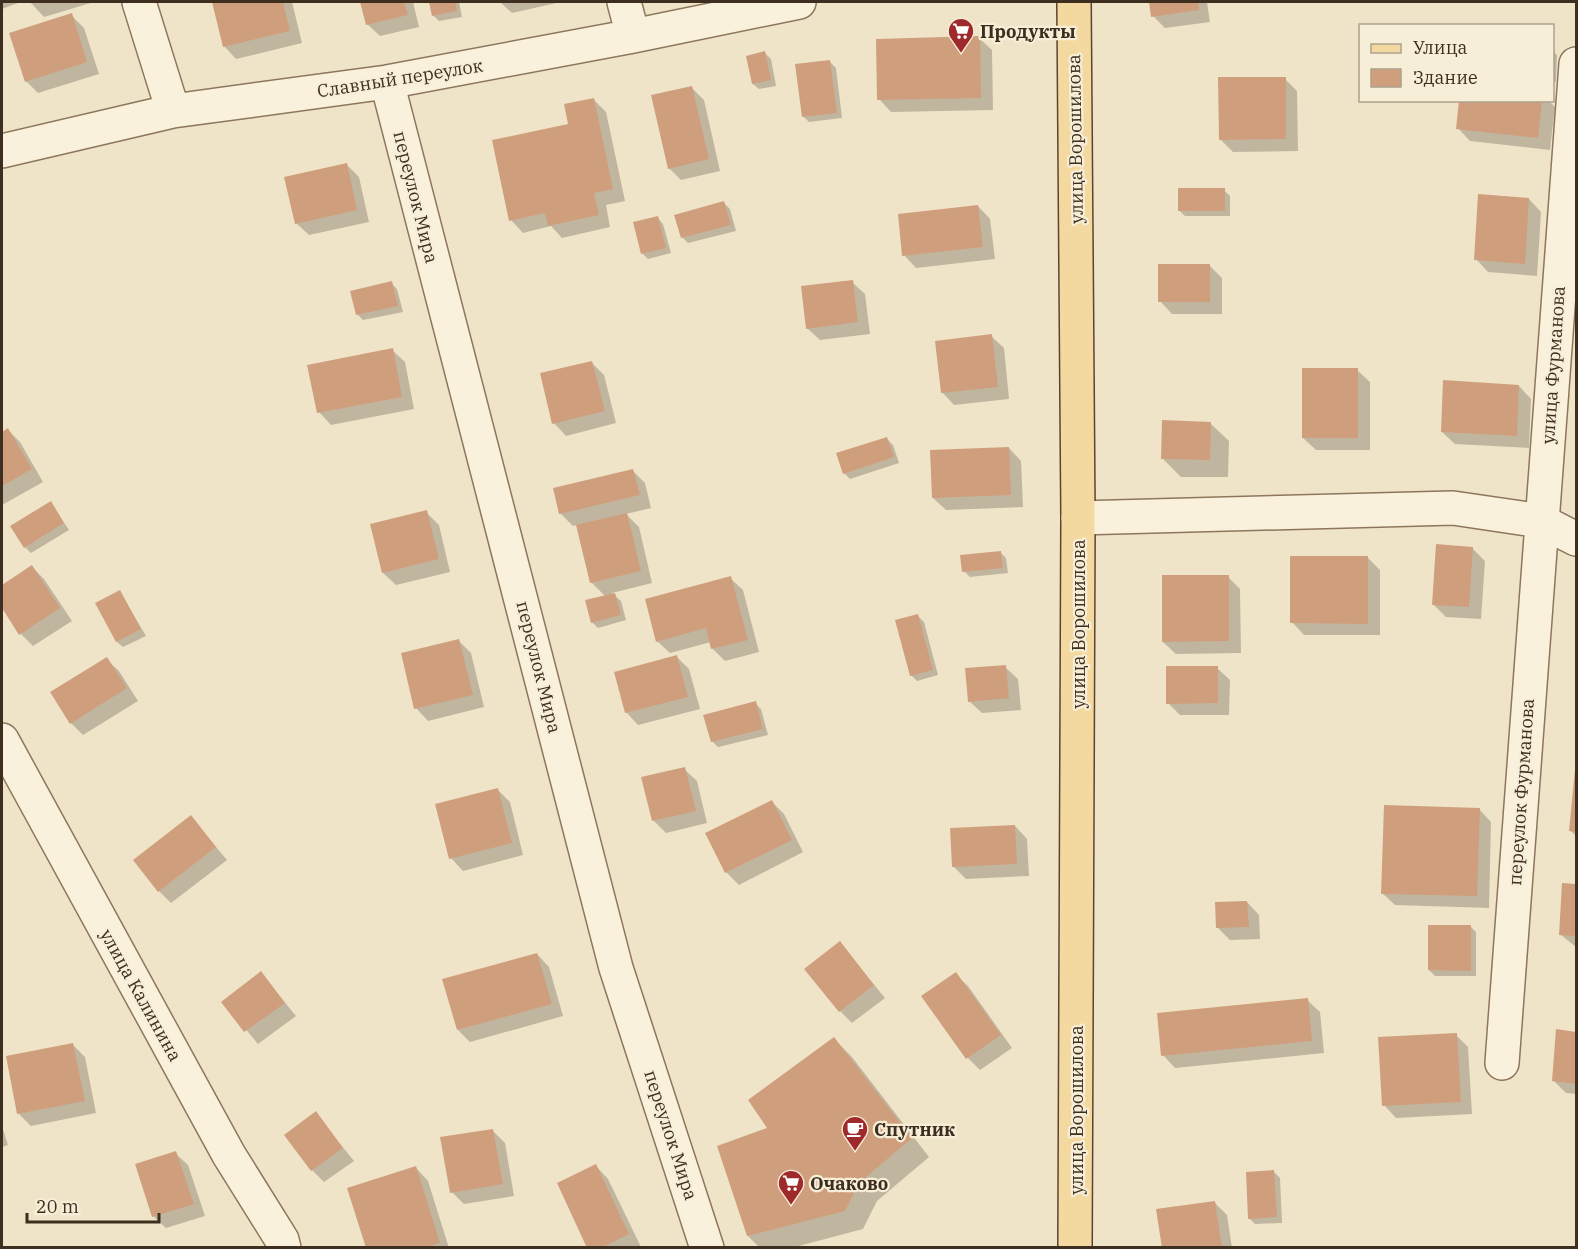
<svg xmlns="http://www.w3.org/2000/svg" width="1578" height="1249" viewBox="0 0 1578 1249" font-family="'IBM Plex Serif',serif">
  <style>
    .shadow { fill: #0003 }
    .building { fill: #cf9f7d }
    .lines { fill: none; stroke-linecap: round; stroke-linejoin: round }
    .minor-casing { stroke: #8d765c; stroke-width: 36 }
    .major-casing { stroke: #5b4430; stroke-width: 36 }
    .minor { stroke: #faf1dc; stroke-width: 33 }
    .major { stroke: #f3d9a0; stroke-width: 33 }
    .labels { text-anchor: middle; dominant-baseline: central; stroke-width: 4.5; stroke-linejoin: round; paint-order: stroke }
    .poi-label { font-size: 18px; font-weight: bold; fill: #3d2e20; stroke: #f7eed8; text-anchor: start }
    .street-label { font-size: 18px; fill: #3d2e20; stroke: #f7eed8 }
  </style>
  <rect width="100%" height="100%" fill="#f0e4c8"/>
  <path class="shadow" d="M2 2H17L18 3 2 9Z
    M30 2H94L44 17Z
    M214 2H292L302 43 236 59 224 46Z
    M361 2H413L419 27 380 36 367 24Z
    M431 2H459L462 17 439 21 433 15Z
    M500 2H561L512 13Z
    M1151 2H1207L1210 22 1165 28 1153 16Z
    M71 15 84 28 99 74 38 93 26 81Z
    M979 38 992 50 993 110 891 112 879 99Z
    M1552 50 1557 55 1556 82 1552 81Z
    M765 53 771 59 776 86 759 89 753 84Z
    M830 62 836 68 842 118 809 122 803 116Z
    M1285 79 1297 91 1298 151 1233 152 1220 139Z
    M692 88 704 100 720 171 681 180 669 168Z
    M594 100 606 112 625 201 606 205 610 227 562 238 551 226 523 233 511 220 570 125Z
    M1461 100H1548L1555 107 1550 150 1470 141 1458 128Z
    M347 165 359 177 369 222 309 235 296 223Z
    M1224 190 1230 196V216H1185L1179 210Z
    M1529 199 1541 212 1537 276 1488 272 1476 259Z
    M724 203 730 209 736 231 688 243 682 237Z
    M978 206 990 219 995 259 916 268 904 255Z
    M658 218 663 224 671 253 648 259 642 253Z
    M1209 265 1222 278V314H1172L1160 301Z
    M852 282 865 294 870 334 820 340 807 328Z
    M391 283 397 289 403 312 363 320 357 314Z
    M991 336 1004 348 1009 399 954 405 942 392Z
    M392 350 405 362 414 409 331 425 319 412Z
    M592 363 604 375 616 423 566 436 554 423Z
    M1357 370 1370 382V450H1316L1303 438Z
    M1519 386 1531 399 1529 448 1455 444 1442 432Z
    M1210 423 1229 441 1228 477H1181L1163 459Z
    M8 430 20 442 43 482 2 505V433Z
    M887 439 893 445 899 463 850 479 844 473Z
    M1009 448 1021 461 1023 507 946 510 933 498Z
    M633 471 645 483 651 508 626 514 639 527 652 583 612 593 621 601 626 620 598 628 592 622 606 597 591 582 578 525 573 526 560 513Z
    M51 503 69 530 31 553 25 547Z
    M426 512 439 525 450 572 396 585 383 573Z
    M1472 548 1485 561 1481 619 1446 617 1433 604Z
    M1000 552 1006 558 1008 573 970 577 964 571Z
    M1368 558 1380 570V635H1304L1292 622Z
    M31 566 44 579 72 621 33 646 21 634 2 605V587Z
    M1228 577 1240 589 1241 653 1176 654 1163 642Z
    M730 578 743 590 759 652 725 661 712 648 711 642 670 653 657 641Z
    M120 592 146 636 123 647 117 642Z
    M918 616 924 622 938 675 917 681 911 675Z
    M459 641 471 653 484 707 428 721 416 708Z
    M677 657 689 669 700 709 638 725 626 712Z
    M106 659 119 671 138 701 83 735 71 723Z
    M1005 667 1018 679 1021 710 982 713 969 701Z
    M1217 668 1230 680 1229 715H1180L1168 703Z
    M755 703 761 709 768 735 718 747 712 741Z
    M1576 768V836L1571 831Z
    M684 769 697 781 707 823 666 833 653 820Z
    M498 790 510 802 523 855 463 871 451 858Z
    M772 802 784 814 803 852 739 885 726 872Z
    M1479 809 1491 822 1489 908 1395 905 1382 893Z
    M191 817 227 860 171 903 159 891Z
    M1015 826 1027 839 1029 876 966 879 953 866Z
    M1564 885 1576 886V947L1561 935Z
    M1247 902 1259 915 1260 939 1230 940 1218 928Z
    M1470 926 1476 932V976H1435L1429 970Z
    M840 943 885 998 852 1023 840 1011Z
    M537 954 549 967 563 1016 470 1042 458 1030Z
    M261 973 296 1016 258 1044 223 1002Z
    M955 974 968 986 1012 1048 980 1070 968 1058 923 996Z
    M1307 1000 1320 1012 1324 1053 1175 1068 1163 1055Z
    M1558 1031 1576 1033V1094L1566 1093 1553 1080Z
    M1456 1035 1468 1047 1472 1114 1396 1118 1384 1105Z
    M834 1039 852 1057 929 1157 877 1201 863 1229 791 1248H760L748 1236 769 1129Z
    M73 1045 85 1057 96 1113 31 1126 19 1114Z
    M315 1113 354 1161 324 1182 312 1170Z
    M2 1126 8 1145 2 1147Z
    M493 1131 505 1143 514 1196 464 1204 452 1192Z
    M175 1153 188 1165 205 1216 166 1228 153 1216Z
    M596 1166 608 1179 641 1247 589 1248Z
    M416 1168 428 1181 449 1248H367Z
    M1274 1172 1280 1178 1282 1223 1255 1224 1249 1218Z
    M1215 1203 1227 1215 1232 1248H1164Z"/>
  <path class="building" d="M212 2H283L290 31 223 47Z
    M360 2H404L408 15 366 25Z
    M429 2H455L457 11 432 16Z
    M1149 2H1198L1199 10 1151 17Z
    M72 13 87 62 25 82 9 33Z
    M980 36 981 98 877 100 876 39Z
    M765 51 771 80 752 84 746 56Z
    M830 60 837 113 802 117 795 64Z
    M1218 77H1286V139L1219 140Z
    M692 86 709 159 668 169 651 95Z
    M594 98 613 189 594 193 599 215 548 226 545 213 509 221 492 140 568 124 564 104Z
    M1459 100H1542L1538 138 1456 129Z
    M347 163 357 210 295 224 284 177Z
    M1178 188H1225V211H1178Z
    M1478 194 1529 198 1525 264 1474 260Z
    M724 201 731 225 681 238 674 215Z
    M978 205 983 247 902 256 898 214Z
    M658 216 666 248 641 254 633 222Z
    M1158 264H1210V302H1158Z
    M853 280 858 322 806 329 801 286Z
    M392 281 398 306 356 315 350 291Z
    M992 334 998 387 941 393 935 341Z
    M393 348 402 397 317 413 307 365Z
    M592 361 605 411 552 424 540 373Z
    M1302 368H1358V438H1302Z
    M1443 380 1519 385 1517 436 1441 432Z
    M1162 420 1211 422 1210 460 1161 459Z
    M8 428 32 469 2 486V432Z
    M887 437 894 457 843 474 836 453Z
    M1009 447 1011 495 932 498 930 450Z
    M633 469 640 495 559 514 553 488Z
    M51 501 64 523 24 548 10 526Z
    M427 510 439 559 382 573 370 524Z
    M627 513 641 571 590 583 576 525Z
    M1436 544 1473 547 1469 607 1432 605Z
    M1001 551 1003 568 962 572 960 555Z
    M1290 556H1368V624L1290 623Z
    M32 565 60 608 19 635 2 608V585Z
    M1162 575H1229V641L1162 642Z
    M731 576 748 640 711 649 706 628 656 642 645 599Z
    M120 590 141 629 116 642 95 603Z
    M615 593 621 615 591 623 585 600Z
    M918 614 933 670 910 676 895 620Z
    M459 639 473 695 414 709 401 653Z
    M677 655 688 697 625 713 614 672Z
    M107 657 127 688 70 724 50 692Z
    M1006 665 1009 698 968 702 965 668Z
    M1166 666H1218V703L1166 704Z
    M756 701 763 729 711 742 703 715Z
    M685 767 696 811 652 821 641 777Z
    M1575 769H1576V832L1569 831Z
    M498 788 512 843 449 859 435 804Z
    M772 800 792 840 725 873 705 833Z
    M1384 805 1480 808 1477 896 1381 894Z
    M191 815 216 847 158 892 133 860Z
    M1015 825 1017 864 952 867 950 828Z
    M1562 883 1576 884V936L1559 935Z
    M1247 901 1249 927 1216 928 1215 902Z
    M1428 925H1471V971L1428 970Z
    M840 941 874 985 839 1012 804 969Z
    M537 953 552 1004 457 1030 442 979Z
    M261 971 285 1003 244 1032 221 1002Z
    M956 972 1001 1035 966 1059 921 996Z
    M1308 998 1312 1041 1161 1056 1157 1013Z
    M1556 1029 1576 1032V1084L1552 1081Z
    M1457 1033 1461 1102 1382 1106 1378 1037Z
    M834 1037 912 1138 859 1183 845 1211 747 1236 717 1146 767 1128 748 1100Z
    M73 1043 85 1101 17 1114 6 1056Z
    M316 1111 343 1148 311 1171 284 1135Z
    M493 1129 503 1184 450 1193 440 1137Z
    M176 1151 194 1204 152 1217 135 1164Z
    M596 1164 629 1234 601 1248H587L557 1183Z
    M416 1166 440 1243 424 1248H366L347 1188Z
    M1274 1170 1277 1217 1248 1219 1246 1172Z
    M1215 1201 1222 1248H1162L1156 1209Z"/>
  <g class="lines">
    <g class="minor-casing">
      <path id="minor" d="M139 2 173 111
        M624 2 633 36
        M387 82 616 968 707 1248
        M2 151 173 111 387 82 633 36 799 2
        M1078 518 1453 508 1541 521 1576 539
        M2 740 229 1155 282 1240 284 1248
        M1502 1063 1576 64"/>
    </g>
    <g class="major-casing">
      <path id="major" d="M1074 2 1078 518 1075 1248"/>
    </g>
    <use href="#minor" class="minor"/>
    <use href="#major" class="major"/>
  </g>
  <defs>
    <g id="supermarket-pin" transform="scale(1.35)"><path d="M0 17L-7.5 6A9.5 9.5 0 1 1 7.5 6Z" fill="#9e2a2b" stroke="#f7eed8"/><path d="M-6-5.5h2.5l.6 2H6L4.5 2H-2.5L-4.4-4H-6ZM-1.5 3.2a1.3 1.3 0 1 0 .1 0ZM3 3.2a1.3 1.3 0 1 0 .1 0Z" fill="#fff"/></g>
    <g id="cafe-pin" transform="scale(1.35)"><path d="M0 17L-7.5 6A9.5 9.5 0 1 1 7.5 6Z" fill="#9e2a2b" stroke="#f7eed8"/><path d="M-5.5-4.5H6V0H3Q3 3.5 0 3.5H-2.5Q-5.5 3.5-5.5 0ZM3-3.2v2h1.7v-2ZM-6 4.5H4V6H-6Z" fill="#fff"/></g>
  </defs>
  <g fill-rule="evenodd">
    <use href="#supermarket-pin" x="961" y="31"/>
    <use href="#cafe-pin" x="855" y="1129"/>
    <use href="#supermarket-pin" x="791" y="1183"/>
  </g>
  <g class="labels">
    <g class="poi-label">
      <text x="980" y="31">Продукты</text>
      <text x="874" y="1129">Спутник</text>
      <text x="810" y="1183">Очаково</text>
    </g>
    <g class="street-label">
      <text transform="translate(400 78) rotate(-9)">Славный переулок</text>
      <text transform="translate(1075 139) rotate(-91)">улица Ворошилова</text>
      <text transform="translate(416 197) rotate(76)">переулок Мира</text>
      <text transform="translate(1553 365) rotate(-86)">улица Фурманова</text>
      <text transform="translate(1078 624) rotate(-90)">улица Ворошилова</text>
      <text transform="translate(539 667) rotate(76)">переулок Мира</text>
      <text transform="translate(1521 792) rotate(-86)">переулок Фурманова</text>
      <text transform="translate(141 995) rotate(61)">улица Калинина</text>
      <text transform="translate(1076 1110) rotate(-90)">улица Ворошилова</text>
      <text transform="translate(671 1135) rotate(72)">переулок Мира</text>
    </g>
  </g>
  <rect width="1578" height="1249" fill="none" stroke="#3d2e20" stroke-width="6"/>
  <rect x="1359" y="24" width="195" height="78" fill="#f7eed8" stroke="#ada18e" stroke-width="1.5"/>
  <rect x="1371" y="44" width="30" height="9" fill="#f3d9a0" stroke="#ada18e" stroke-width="1.5"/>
  <text x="1413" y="54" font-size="18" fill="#3d2e20">Улица</text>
  <rect x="1371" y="69" width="30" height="18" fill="#cf9f7d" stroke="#ada18e" stroke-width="1.5"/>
  <text x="1413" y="84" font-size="18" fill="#3d2e20">Здание</text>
  <path d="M27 1213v9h132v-9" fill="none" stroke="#3d2e20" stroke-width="3"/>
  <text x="36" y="1213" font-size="18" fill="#3d2e20" stroke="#f7eed8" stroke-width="4.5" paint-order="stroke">20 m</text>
</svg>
